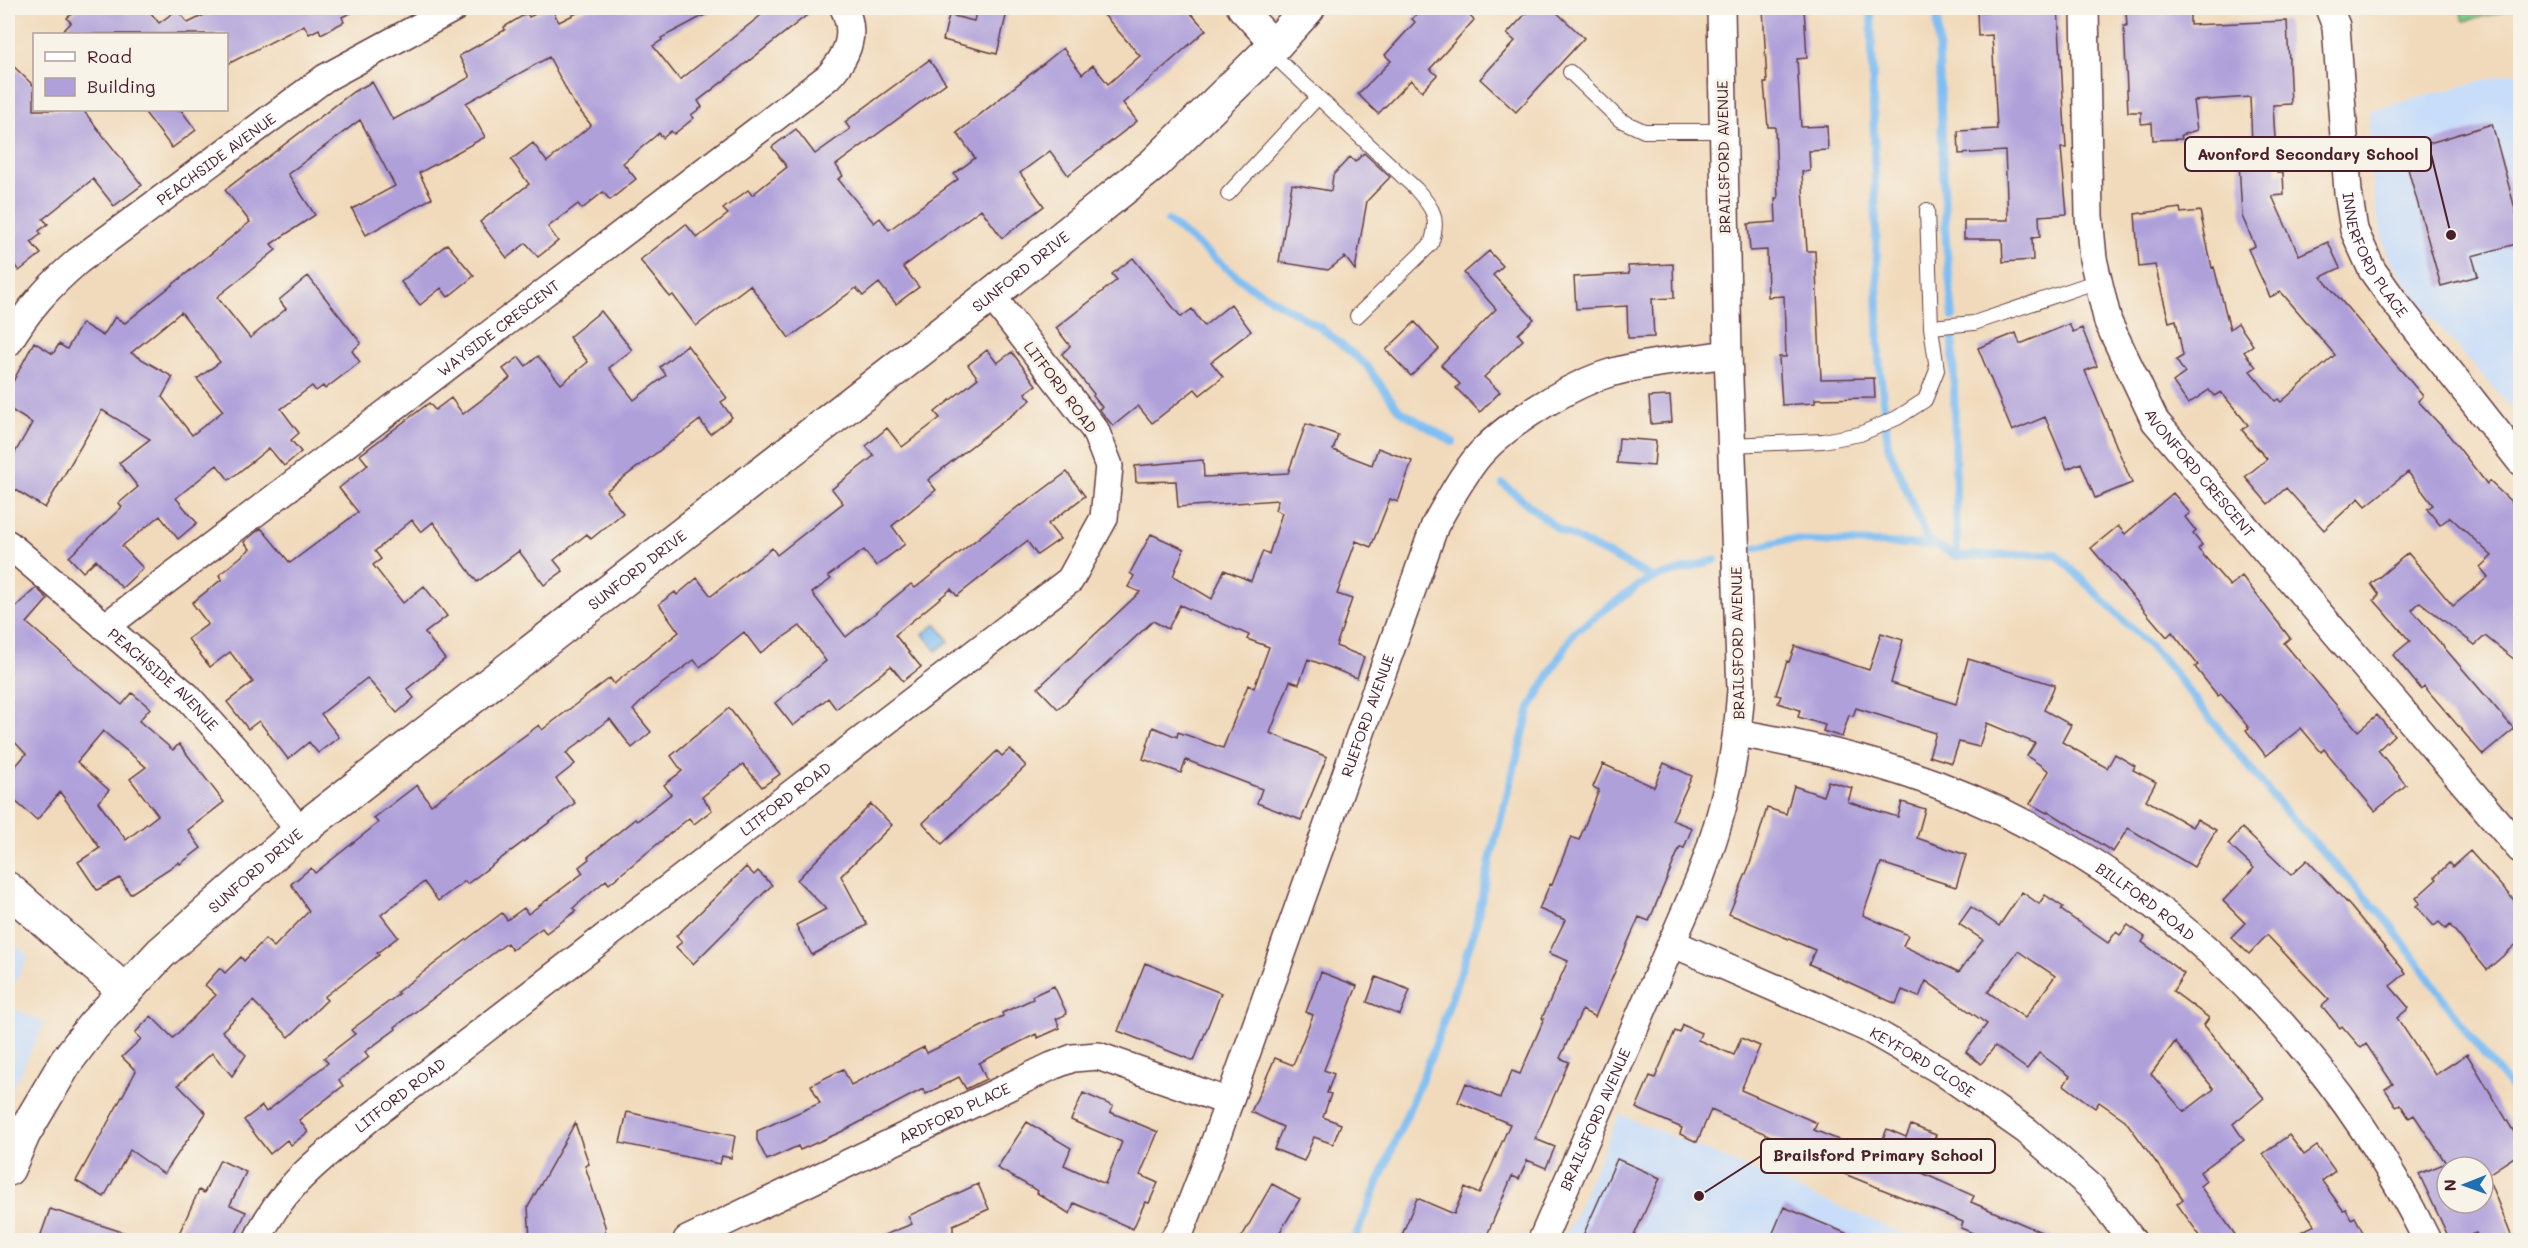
<svg xmlns="http://www.w3.org/2000/svg" width="2528" height="1248" viewBox="0 0 2528 1248" font-family="Mali,sans-serif">
  <style>
    .built { fill: #c8ddf9 }
    .green { fill: #79cc8e; stroke: #62765c; stroke-width: 1.5 }
    .water { fill: #7fbef3; stroke: #646e8f; stroke-width: 1.5 }
    .lines { fill: none; stroke-linecap: round; stroke-linejoin: round }
    .stream { stroke: #7fbef3; stroke-width: 8 }
    .building { fill: #afa0da; fill-rule: evenodd }
    .lane-casing { stroke: #633b41; stroke-width: 16 }
    .street-casing { stroke: #633b41; stroke-width: 30 }
    .secondary-casing { stroke: #633b41; stroke-width: 36 }
    .lane { stroke: #fff; stroke-width: 14 }
    .street { stroke: #fff; stroke-width: 27 }
    .secondary { stroke: #fff; stroke-width: 33 }
    .labels { text-anchor: middle; dominant-baseline: central; stroke-width: 6; stroke-linejoin: round; paint-order: stroke }
    .street-label { font-size: 15px; fill: #4a1f2b; stroke: #f7f3e8 }
    .leader { fill: none; stroke: #4a1f2b; stroke-width: 2 }
    .callout-dot { fill: #4a1f2b; stroke: #f7f3e8; stroke-width: 2 }
    .callout { fill: #f7f3e8; stroke: #4a1f2b; stroke-width: 2 }
    .callout-label { font-size: 16px; text-anchor: middle; font-weight: bold; fill: #4a1f2b }
  </style>
  <rect width="100%" height="100%" fill="#f7f3e8"/>
  <filter id="ink" filterUnits="userSpaceOnUse"><feTurbulence type="fractalNoise" baseFrequency=".0167" numOctaves="2"/><feDisplacementMap in="SourceGraphic" scale="12" xChannelSelector="R" yChannelSelector="G"/><feConvolveMatrix kernelMatrix="1 2 1 2 8 2 1 2 1" color-interpolation-filters="sRGB"/></filter>
  <filter id="wash" filterUnits="userSpaceOnUse"><feTurbulence type="fractalNoise" baseFrequency=".008" numOctaves="4" result="noise"/><feDisplacementMap in="SourceGraphic" scale="24" xChannelSelector="R" yChannelSelector="G"/><feGaussianBlur stdDeviation="1.35" result="paint"/><feColorMatrix in="noise" values="0 0 0 0 0 0 0 0 0 0 0 0 0 0 0 0 0 1.4 0 .05"/><feComposite in="paint" operator="in"/></filter>
  <g filter="url(#wash)">
    <rect width="100%" height="100%" fill="#f1dabb"/>
    <path class="built" d="M2520 71V418L2422 307 2387 254 2377 216 2370 170 2369 111Z
      M8 939 28 956 8 998Z
      M8 1006 45 1023 8 1097Z
      M1619 1114 1742 1166 1920 1240H1564Z"/>
    <path class="green" d="M2460 8H2519L2464 21Z"/>
    <path class="water" d="M936 624 949 641 936 651 923 634Z"/>
    <g class="lines">
      <path class="stream" d="M1871 8 1879 360 1888 446 1927 539 1936 545
        M1937 8 1946 242 1953 317
        M1168 221 1248 285 1321 328 1366 365 1399 410 1453 442
        M1953 334 1957 556
        M1503 484 1558 529 1654 578 1715 560
        M1755 548 1785 540 1936 545 1957 556 2056 554 2162 658 2282 808 2390 924 2473 1040 2520 1100
        M1354 1240 1433 1052 1475 929 1492 852 1530 708 1574 632 1639 585 1654 578"/>
    </g>
    <g id="blocks">
      <path class="building" d="M80 8H147L159 23 177 10 188 23 218 8H361L342 17 344 22 321 34 319 29 309 34 304 25 226 65V34H60L71 23 67 18Z
        M548 8H551L559 22 587 8H718L661 38 662 40 653 46 680 80 770 8H816L698 101 702 107 691 115 694 118 674 134 671 131 663 138 659 133 623 163 636 179 610 200 603 192 582 209 578 204 548 227 558 241 538 257 526 243 507 258 480 222 529 184 511 160 533 143 547 162 591 125 573 102 549 57 466 103 485 137 419 173 432 198 366 235 352 209 395 186 360 120 288 174 315 215 271 244 276 250 217 297 250 338 286 309 279 300 308 276 361 343 352 351 360 362 325 389 323 386 316 391 312 386 281 409 299 433 291 440 301 452 284 466 269 448 229 480 217 465 176 498 197 523 178 539 160 516 122 546 143 568 122 588 96 560 83 572 69 557 122 507 119 503 138 487 119 463 150 439 102 410 45 508 8 485V465L32 423 8 408V391L34 342 53 354 59 344 67 349 82 323 103 336 115 317 125 323 250 222 225 190 353 92 372 82 393 120 470 77 459 56 505 30 504 27 527 13 529 17ZM181 312 220 362 197 379 223 411 192 435 162 397 173 377 131 353Z
        M977 8H1008L997 54 943 40 949 15 974 21Z
        M1098 8H1186L1206 30 1123 103 1137 121 1068 175 1050 151 1020 173 1044 206 1002 238 981 209 903 267 919 287 896 304 879 283 863 296 856 288 789 338 750 285 696 326 673 295 670 297 640 260 686 224 697 238 728 214 723 209 748 190 752 195 787 167 772 147 796 129 815 154 850 129 845 122 929 60 946 83 836 165 843 176 838 179 874 223 880 218 889 230 958 179 954 174 975 158 957 133 1063 48 1082 74 1093 65 1108 84 1140 56Z
        M1422 8H1461L1474 20 1430 69 1437 75 1422 91 1411 80 1378 114 1358 94 1391 61 1385 55 1415 22 1412 19Z
        M1531 8H1552L1584 38 1516 112 1480 79 1515 41 1507 34Z
        M1763 8H1804L1807 58 1797 59 1801 127 1827 126 1828 150 1809 151 1810 171 1802 172 1807 251H1815L1821 379 1874 378 1875 398 1815 399V403L1782 405 1779 357H1786L1784 296 1768 297 1767 250 1750 251 1748 224 1776 222 1775 198H1778L1775 127H1768L1764 83H1767Z
        M2036 8H2058L2066 148H2061L2067 214 2039 216 2040 237 2032 238 2033 260 2003 262 2002 239H1964V220H2008L2005 151 1959 154 1958 131 1997 129 1992 35 1978 36 1977 12 2036 9Z
        M2190 10V25L2287 21 2291 104 2273 105 2277 173H2283L2284 195 2272 196 2299 255 2328 242 2340 268 2321 277 2423 396 2418 401 2444 429 2487 484 2489 481 2520 510V664L2485 636 2475 645 2420 602 2412 610 2514 729 2483 755 2424 686 2421 689 2393 655 2410 641 2374 600 2379 595 2371 584 2408 553 2453 606 2488 577 2480 567 2492 556 2450 517 2440 525 2427 509 2433 505 2408 472 2366 506 2359 498 2324 530 2286 488 2268 504 2245 477 2267 459 2242 430 2248 425 2221 392 2214 396 2209 390 2188 404 2173 382 2185 373 2176 360 2183 356 2176 320 2169 322 2155 265 2139 267 2135 214 2180 208 2181 213 2200 211 2212 268 2214 267 2230 329 2238 323 2253 345 2244 352 2256 367 2250 371 2275 401 2278 399 2281 402 2335 355 2281 292 2270 297 2248 249 2255 246 2242 216 2238 144 2252 143 2250 97 2193 101 2197 130 2181 135 2182 139 2153 140 2152 123 2141 124V112H2128L2124 26H2127L2126 12Z
        M8 61 34 86V110H83L142 185 114 206 93 179 43 219 48 224 39 231 41 234 31 242 41 254 19 271 8 257Z
        M143 110H181L196 130 172 148Z
        M2492 124 2520 227V243L2472 256 2478 276 2441 286 2403 151Z
        M1364 153 1390 177 1367 201 1355 270 1345 257 1328 270 1279 262 1292 184 1331 191 1333 175 1350 157 1355 162Z
        M447 244 474 276 448 297 441 288 420 305 401 282Z
        M1489 251 1503 266 1493 275 1534 319 1518 334 1523 340 1484 377 1500 392 1480 412 1456 388 1460 384 1441 365 1496 309 1464 273Z
        M1133 258 1181 317 1192 309 1204 326 1231 304 1251 331 1211 362 1223 377 1200 395 1195 389 1152 423 1138 406 1113 426 1099 409 1102 407 1093 396 1094 394 1062 354 1070 346 1056 328 1117 280 1112 274Z
        M1673 264 1674 298 1652 299 1654 337 1628 338 1627 306 1576 309 1574 277 1629 274 1628 266Z
        M601 311 632 350 609 368 634 400 666 375 660 367 687 345 727 398 721 402 732 417 710 434 700 420 606 491 623 513 591 539 587 534 554 560 563 571 544 585 519 551 477 582 433 522 421 532 412 520 375 551 381 559 373 565 403 603 424 586 447 616 425 633 445 659 407 689 414 698 397 713 367 678 321 714 339 737 318 753 309 742 288 759 259 721 248 729 227 702 253 682 230 652 210 667 188 639 208 624 192 603 222 579 219 575 250 549 244 542 261 528 290 563 358 512 339 488 368 465 360 455 429 403 435 410 451 398 463 414 510 378 503 369 519 357 526 366 538 356 561 384 588 362 569 337Z
        M1415 322 1439 349 1411 376 1386 350Z
        M2069 324 2073 332 2082 328 2097 366 2085 371 2132 483 2095 498 2081 463 2067 469 2045 417 2012 431 1978 348 2016 333 2020 344Z
        M987 350 997 363 1012 352 1036 385 1025 393 1031 400 928 480 936 490 892 526 905 544 876 566 864 550 828 576 831 579 812 593 846 637 911 584 915 588 1020 505 1021 506 1067 472 1085 496 1048 524 1060 539 1037 555 1027 541 957 596 951 589 895 635 921 667 903 681 891 666 836 709 828 698 793 726 775 703 826 661 800 626 760 653 744 632 700 667 694 660 651 692 633 710 651 732 632 748 610 719 566 753 575 764 556 779 575 803 467 884 465 881 438 901 424 882 381 915 398 937 377 953 379 955 324 997 327 1000 289 1037 253 1001 222 1031 246 1055 232 1076 212 1053 178 1085 206 1113 164 1174 130 1150 104 1197 76 1181 136 1071 122 1057 141 1039 135 1033 151 1016 173 1038 216 995 205 985 220 968 225 973 241 957 244 961 265 939 274 947 309 911 291 884 311 868 315 873 378 823 374 818 417 785 431 805 539 725 542 730 610 678 614 684 679 632 659 604 675 592 677 595 697 578 711 596 772 548 777 555 843 503 832 489 874 456 866 446 887 428 902 447 940 418 935 412 978 378 968 365Z
        M1670 396 1672 422 1651 424 1649 397Z
        M1306 424 1338 435 1333 450 1372 465 1378 448 1412 461 1398 502 1390 499 1371 547 1356 541 1337 594 1352 599 1336 646 1364 657 1357 678 1308 659 1299 684 1290 681 1270 733 1327 757 1301 820 1257 803 1262 789 1186 760 1181 773 1143 759 1153 727 1177 737 1178 732 1223 748 1248 685 1254 688 1269 647 1247 639 1249 635 1180 605 1168 629 1153 621 1058 709 1038 688 1140 592 1128 587 1134 576 1130 573 1151 534 1184 549 1173 576 1212 599 1224 570 1251 581 1263 551 1269 554 1282 513 1275 510 1278 500 1178 507 1176 481 1136 482 1135 466 1203 460 1204 477 1288 473Z
        M1619 438 1656 441 1654 466 1617 463Z
        M2173 493 2190 513 2185 517 2196 531 2193 534 2202 545 2198 549 2230 586 2242 576 2290 638 2284 643 2358 731 2377 715 2394 735 2378 750 2406 785 2375 811 2324 749 2321 752 2301 728 2266 756 2246 730 2249 728 2221 694 2218 696 2195 667 2198 665 2172 632 2167 637 2091 548 2118 526 2125 534Z
        M36 588 48 599 27 623 122 705 132 693 150 708 139 721 173 750 179 744 224 802 188 830 201 848 180 864 179 862 130 894 120 878 97 890 78 862 100 848 60 792 37 820 8 795V775L26 754 8 735V606L12 610ZM103 731 146 767 130 779 158 815 126 840 98 802 109 790 77 762Z
        M1881 633 1903 640 1891 683 1956 704 1968 659 2055 685 2044 710 2071 725 2062 742 2107 768 2115 754 2135 766 2133 770 2156 782 2146 800 2192 827 2197 819 2216 830 2194 867 2128 828 2113 852 2048 811 2047 813 2030 804 2049 771 2027 756 2035 743 1987 723 1979 747 1959 742 1952 763 1929 756 1936 733 1856 708 1853 716 1849 715 1842 737 1823 731 1825 725 1798 717 1800 710 1778 703 1781 696 1776 695 1787 661 1789 662 1795 646 1869 670Z
        M729 708 780 774 762 787 743 764 702 797 712 810 694 824 689 818 609 884 606 880 573 908 576 911 546 933 542 928 512 950 507 943 395 1027 396 1029 365 1052 369 1057 339 1080 343 1086 299 1120 308 1132 291 1145 287 1140 270 1154 244 1120 262 1106 266 1112 328 1063 324 1058 355 1034 351 1030 399 994 397 992 502 913 507 920 524 908 528 914 583 873 579 867 589 859 588 857 635 819 637 821 671 794 664 785 682 771 671 756Z
        M1010 749 1026 766 942 844 923 823 997 751 1002 756Z
        M1664 763 1692 776 1672 820 1692 828 1684 848 1680 847 1649 921 1639 917 1595 1017 1582 1010 1560 1058 1569 1062 1535 1139 1555 1147 1546 1168 1527 1160 1519 1179 1512 1176 1485 1240H1400L1417 1198 1454 1214 1465 1187 1479 1194 1510 1124 1458 1102 1466 1083 1500 1098 1512 1071 1520 1074 1544 1019 1542 1018 1568 961 1549 953 1565 920 1539 909 1550 884 1552 885 1571 837 1579 840 1599 790 1593 787 1603 764 1654 787Z
        M1828 781 1852 788 1848 802 1898 817 1902 802 1925 809 1917 838 1966 855 1956 887 1881 863 1863 915 1908 935 1903 946 1959 972 1983 940 1959 924 1971 907 1999 926 2022 892 2039 904 2045 895 2063 907 2061 910 2108 943 2116 932 2120 935 2128 925 2145 937 2142 942 2184 974 2173 991 2209 1018 2204 1025 2264 1098 2233 1124 2244 1140 2200 1172 2206 1181 2200 1186 2239 1240H2203L2177 1204 2183 1199 2125 1120 2099 1102 2095 1108 2064 1085 2070 1076 2039 1053 2027 1069 1995 1046 1981 1064 1966 1052 1987 1024 1926 981 1919 997 1902 990 1896 1004 1809 964 1815 950 1729 914 1750 864 1767 808 1786 814 1794 786 1823 796ZM2018 951 2055 976 2025 1018 1988 992ZM2175 1042 2214 1089 2184 1112 2151 1074Z
        M871 804 892 825 841 876 867 925 812 955 796 925 826 909 797 880Z
        M2242 828 2291 875 2307 860 2350 906 2406 973 2390 986 2409 1008 2397 1018 2435 1075 2467 1054 2520 1142V1153L2487 1175 2513 1240H2479L2476 1233 2457 1240H2450L2419 1174 2446 1163 2414 1115 2409 1118 2400 1104 2396 1106 2385 1089 2393 1084 2366 1044 2361 1048 2342 1026 2340 1028 2322 1006 2329 1000 2267 935 2249 954 2231 937 2245 923 2223 901 2254 868 2228 844ZM2447 1167H2483V1203H2447Z
        M2470 851 2520 907V941L2487 970 2450 925 2446 929 2439 922 2434 926 2416 906 2420 903 2416 898 2437 879 2435 877 2449 863 2452 867Z
        M746 867 754 875 758 871 772 885 693 964 676 947 682 942 676 936Z
        M1145 963 1221 993 1194 1061 1118 1031Z
        M1321 972 1357 986 1324 1070 1334 1074 1327 1093 1331 1094 1323 1117 1341 1124 1333 1144 1314 1137 1304 1161 1274 1149 1283 1127 1251 1112 1275 1058 1293 1065 1313 1015 1306 1012Z
        M1376 977 1410 990 1400 1015 1367 1002Z
        M1054 986 1067 1014 1056 1019 1060 1028 1038 1038 1036 1034 979 1063 986 1079 966 1089 959 1077 926 1094 923 1089 843 1131 800 1150 798 1146 767 1160 757 1140V1131L820 1103 811 1085 843 1069 851 1085 924 1047 927 1053 1003 1016 1002 1013 1033 999 1032 996Z
        M1683 1025 1701 1033 1698 1040 1734 1055 1741 1038 1760 1046 1741 1090 1817 1123 1814 1130 1876 1155 1887 1129 1906 1137 1911 1125 1936 1135 1920 1172 1974 1196 1971 1202 2060 1240H1989L1961 1228 1963 1222 1805 1158 1807 1152 1711 1110 1697 1142 1680 1134 1682 1128 1636 1108 1650 1076 1655 1078 1675 1031 1680 1033Z
        M1083 1093 1113 1106 1110 1112 1158 1132 1140 1175 1158 1183 1149 1203 1145 1202 1133 1229 1074 1203 1070 1214 1037 1193 1038 1191 997 1168 1027 1122 1071 1148 1064 1165 1105 1184 1122 1142 1071 1120Z
        M627 1112 735 1136 731 1158 722 1156 720 1164 620 1143Z
        M575 1123 589 1164 585 1166 605 1226 606 1238 530 1240 528 1207Z
        M2289 1135 2304 1155 2317 1146 2335 1171 2322 1181 2343 1210 2346 1209 2351 1219 2355 1217 2367 1240H2285L2315 1225 2263 1154Z
        M1617 1159 1660 1178 1632 1240H1581Z
        M220 1160 246 1172 230 1205 246 1212 233 1240H176L199 1190 204 1193Z
        M978 1184 989 1209 953 1225V1233L935 1240H874V1239L912 1224 908 1216Z
        M1272 1184 1300 1199 1275 1240H1240Z
        M1784 1207 1862 1240H1770Z
        M50 1209 135 1236 134 1240H39Z"/>
    </g>
  </g>
  <g filter="url(#ink)">
    <use href="#blocks" fill-opacity="0" stroke="#633b41" stroke-width="1.5"/>
    <g class="lines">
      <g class="lane-casing">
        <path id="lane" d="M1269 51 1416 189C1433 208 1440 218 1431 244L1357 316
          M1570 72 1620 120 1644 131H1722
          M1228 194 1318 97
          M1931 327 1974 323 2098 281
          M1731 445 1823 441 1860 434 1897 418 1925 400 1937 370 1931 327 1927 210"/>
      </g>
      <g class="street-casing">
        <g id="street">
          <path d="M1241 8 1275 45"/>
          <path id="s1" d="M2085 8 2089 216 2093 259 2108 322 2155 421 2520 849"/>
          <path id="s2" d="M2329 8 2336 26 2348 192 2354 230 2372 270 2394 301 2520 461"/>
          <path id="s3" d="M8 343C28 309 48 287 78 261L325 78 454 8"/>
          <path id="s4" d="M8 544 187 696 238 753 300 831"/>
          <path id="s5" d="M105 627 828 77C847 57 857 35 844 8"/>
          <path id="s6" d="M1738 733C1795 743 1850 755 1905 773 2134 849 2322 1025 2427 1240"/>
          <path id="s7" d="M1672 943 1867 1028 1940 1070 2027 1131 2091 1187 2132 1240"/>
          <path id="s8" d="M257 1240C283 1183 325 1156 372 1116L1070 580 1104 518 1109 466 1095 430 991 295"/>
          <path id="s9" d="M687 1240 1052 1066 1073 1058 1098 1056 1229 1102"/>
          <path id="s10" d="M1173 1240 1182 1227 1210 1155 1435 525C1447 504 1465 470 1482 452 1510 422 1570 385 1610 373 1647 362 1689 360 1728 354"/>
          <path id="s11" d="M1542 1240 1700 878C1724 813 1736 759 1741 690L1728 354 1721 8"/>
        </g>
      </g>
      <g class="secondary-casing">
        <g id="secondary">
          <path d="M8 889 125 991"/>
          <path id="s12" d="M8 1169 24 1133 66 1062 93 1026 161 953 300 831 991 295 1154 164 1275 45 1308 8"/>
        </g>
      </g>
      <use href="#lane" class="lane"/>
      <use href="#street" class="street"/>
      <use href="#secondary" class="secondary"/>
    </g>
  </g>
  <g class="labels">
    <g class="street-label">
      <text transform="translate(1723 157) rotate(-91)">BRAILSFORD AVENUE</text>
      <text stroke="none"><textPath href="#s3" startOffset="280">PEACHSIDE AVENUE</textPath></text>
      <text stroke="none"><textPath href="#s2" startOffset="255">INNERFORD PLACE</textPath></text>
      <text stroke="none"><textPath href="#s12" startOffset="1364">SUNFORD DRIVE</textPath></text>
      <text stroke="none"><textPath href="#s5" startOffset="494">WAYSIDE CRESCENT</textPath></text>
      <text transform="translate(1061 387) rotate(53)">LITFORD ROAD</text>
      <text stroke="none"><textPath href="#s1" startOffset="494">AVONFORD CRESCENT</textPath></text>
      <text stroke="none"><textPath href="#s12" startOffset="878">SUNFORD DRIVE</textPath></text>
      <text transform="translate(1737 643) rotate(-91)">BRAILSFORD AVENUE</text>
      <text stroke="none"><textPath href="#s4" startOffset="206">PEACHSIDE AVENUE</textPath></text>
      <text stroke="none"><textPath href="#s10" startOffset="560">RUEFORD AVENUE</textPath></text>
      <text stroke="none"><textPath href="#s8" startOffset="692">LITFORD ROAD</textPath></text>
      <text stroke="none"><textPath href="#s12" startOffset="392">SUNFORD DRIVE</textPath></text>
      <text stroke="none"><textPath href="#s6" startOffset="446">BILLFORD ROAD</textPath></text>
      <text stroke="none"><textPath href="#s7" startOffset="278">KEYFORD CLOSE</textPath></text>
      <text stroke="none"><textPath href="#s8" startOffset="206">LITFORD ROAD</textPath></text>
      <text stroke="none"><textPath href="#s9" startOffset="296">ARDFORD PLACE</textPath></text>
      <text stroke="none"><textPath href="#s11" startOffset="132">BRAILSFORD AVENUE</textPath></text>
    </g>
  </g>
  <path class="leader" d="M2451 235L2431 154M1699 1196L1761 1156"/>
  <g class="callout-dot">
    <circle cx="2451" cy="235" r="6"/>
    <circle cx="1699" cy="1196" r="6"/>
  </g>
  <g class="callout">
    <rect x="2185" y="137" width="246" height="34" rx="6"/>
    <rect x="1761" y="1139" width="234" height="34" rx="6"/>
  </g>
  <g class="callout-label">
    <text x="2308" y="160">Avonford Secondary School</text>
    <text x="1878" y="1161">Brailsford Primary School</text>
  </g>
  <rect width="2528" height="1248" fill="none" stroke="#f7f3e8" stroke-width="30"/>
  <rect x="33" y="33" width="195" height="78" fill="#f7f3e8" stroke="#b29e9c" stroke-width="1.5"/>
  <rect x="45" y="52" width="30" height="9" fill="#ffffff" stroke="#b29e9c" stroke-width="1.5"/>
  <text x="87" y="63" font-size="18" fill="#4a1f2b">Road</text>
  <rect x="45" y="78" width="30" height="18" fill="#afa0da" stroke="#b29e9c" stroke-width="1.5"/>
  <text x="87" y="93" font-size="18" fill="#4a1f2b">Building</text>
  <g transform="translate(2465 1185) rotate(269)"><circle r="28" fill="#f7f3e8" stroke="#b29e9c" stroke-width="1.5"/>
  <path d="M0-4.5L10 22L0 15L-10 22Z" fill="#1f6fb2"/>
  <text y="-9" font-size="16" font-weight="bold" text-anchor="middle" fill="#4a1f2b">N</text>
  </g>
</svg>
